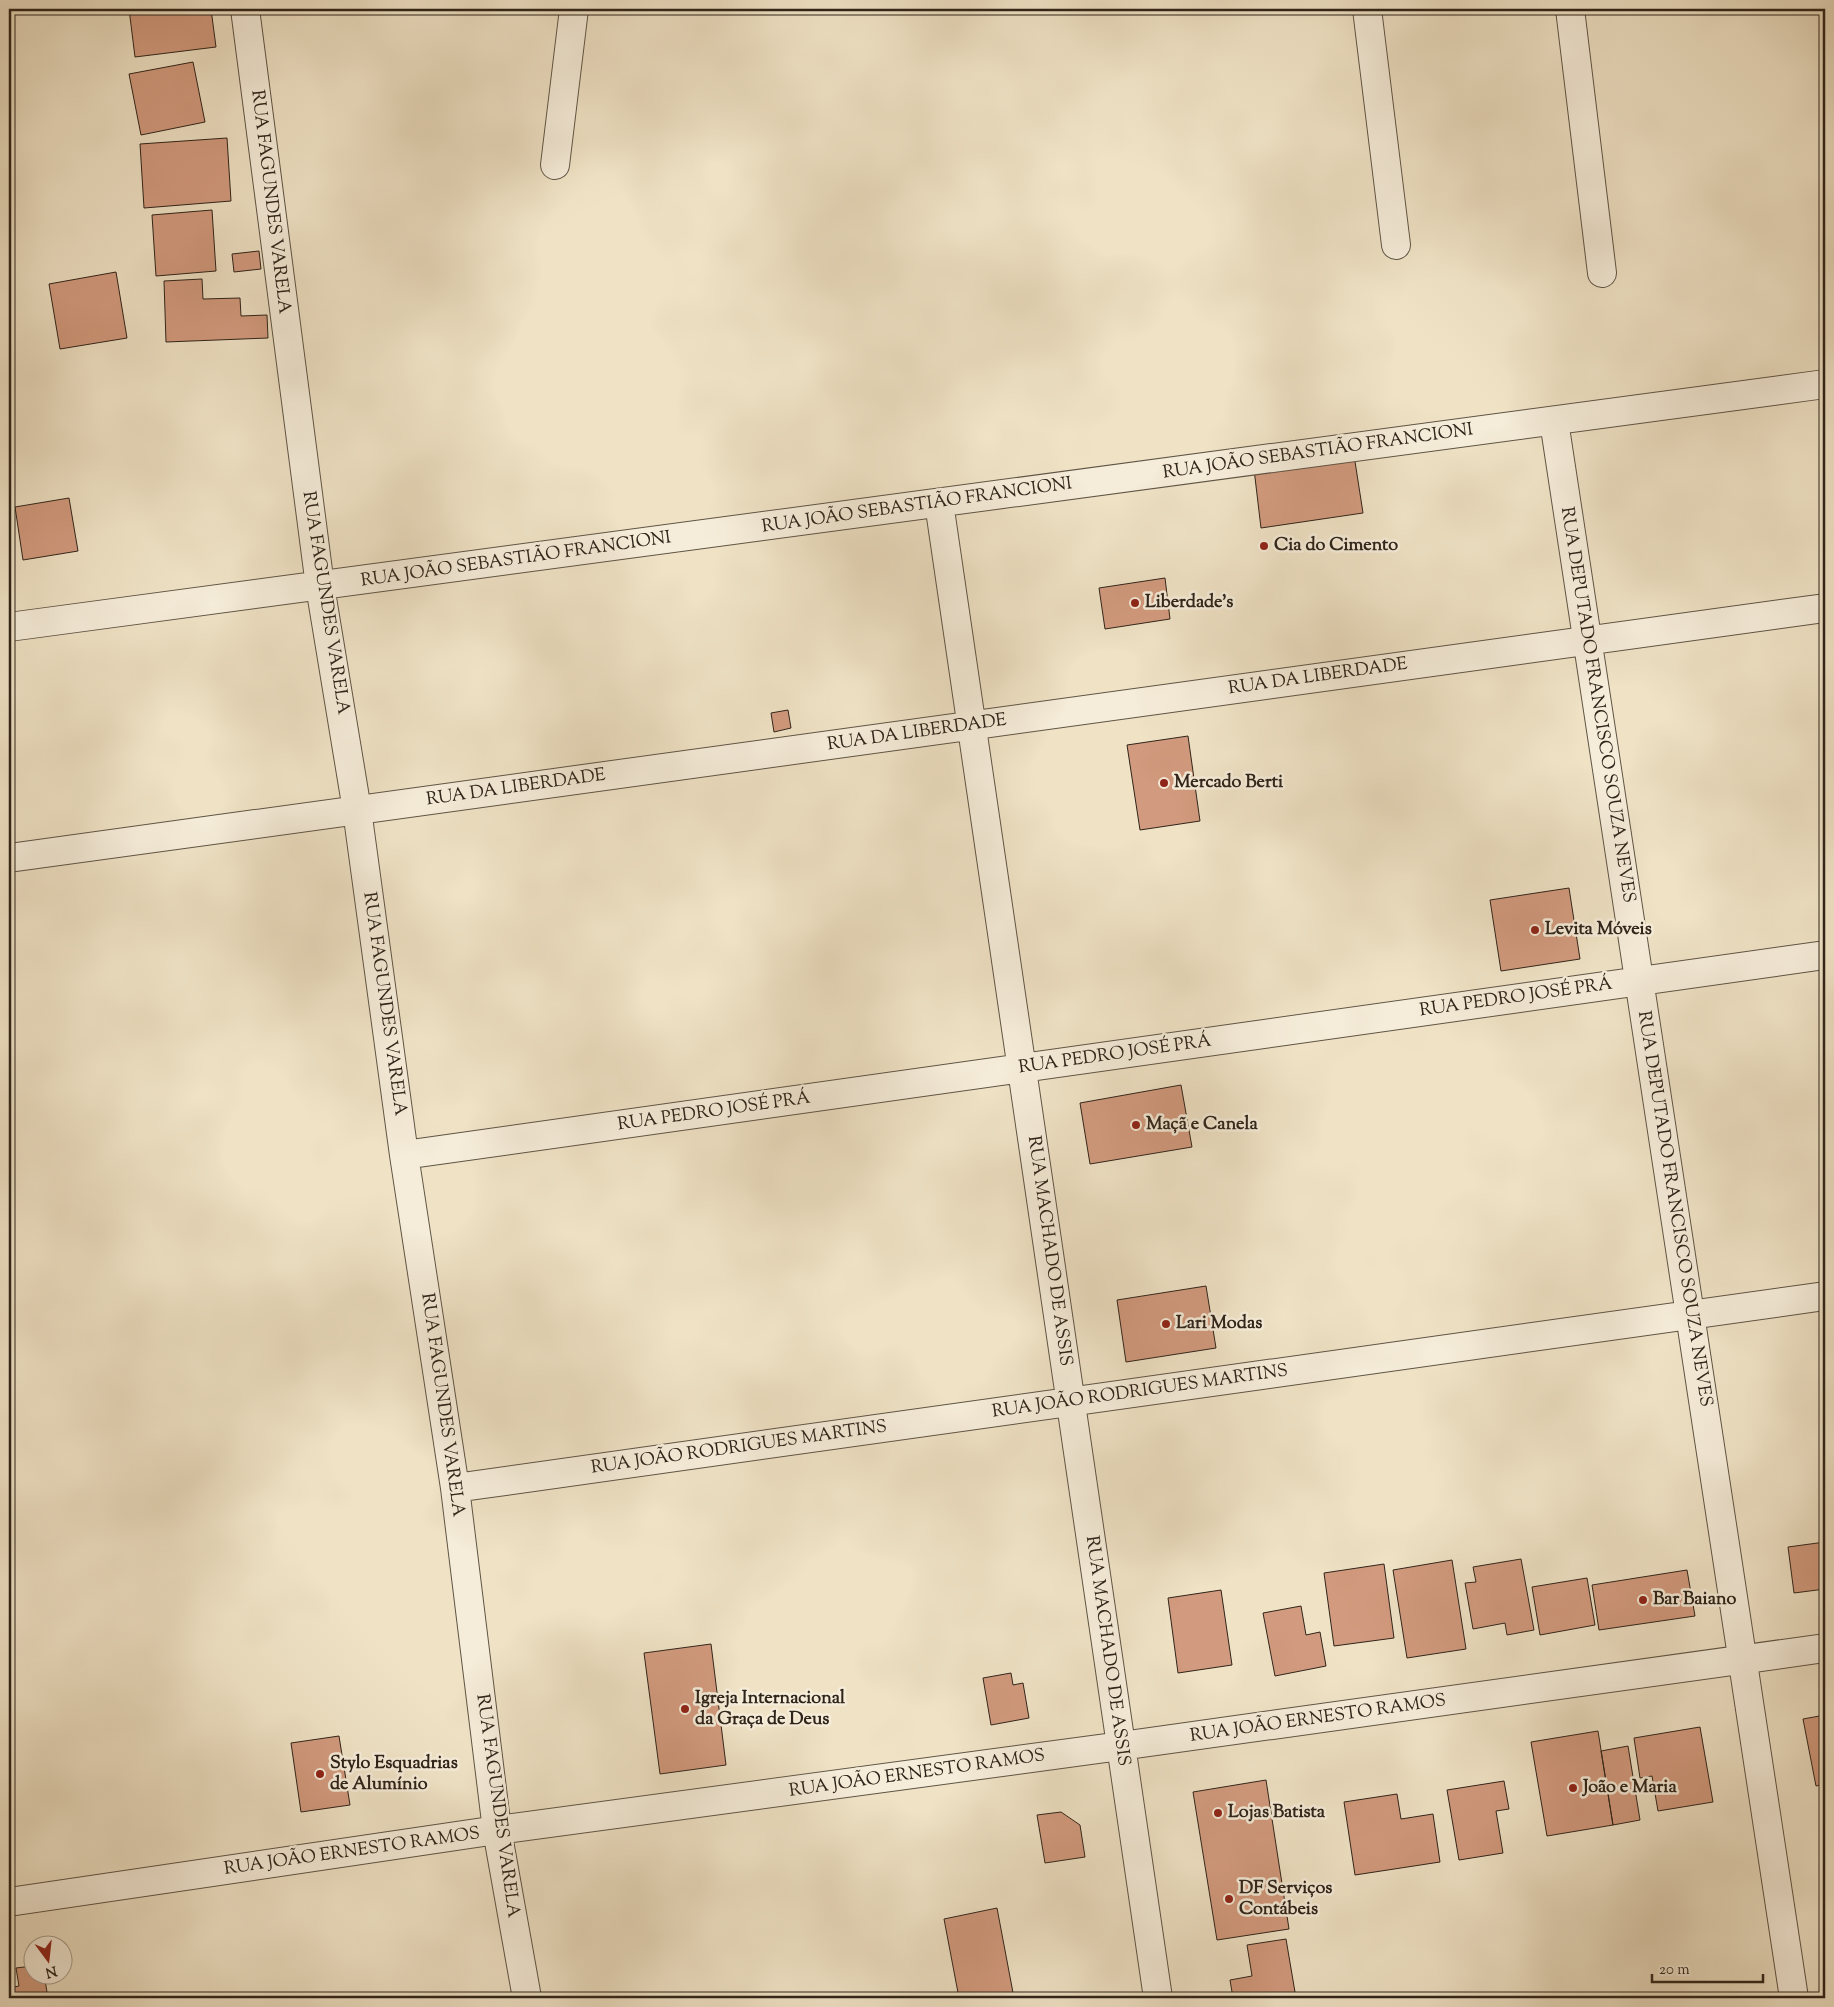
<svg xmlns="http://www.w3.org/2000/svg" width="1834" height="2007" viewBox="0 0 1834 2007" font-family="'Sorts Mill Goudy',serif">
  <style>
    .building { fill: #d29a7e; stroke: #2f241a }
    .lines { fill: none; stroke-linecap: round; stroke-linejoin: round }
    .minor-casing { stroke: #5f5445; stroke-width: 30 }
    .minor { stroke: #f5ecd9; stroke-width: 28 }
    .poi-dot { fill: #8f2418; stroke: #f5ecd9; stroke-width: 2 }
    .labels { text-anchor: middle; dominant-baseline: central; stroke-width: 5; stroke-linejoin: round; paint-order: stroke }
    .street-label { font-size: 18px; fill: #2f241a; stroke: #f5ecd9 }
    .poi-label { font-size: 18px; font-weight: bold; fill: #2f241a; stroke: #f5ecd9; text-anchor: start }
  </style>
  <rect width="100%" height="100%" fill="#efe2c5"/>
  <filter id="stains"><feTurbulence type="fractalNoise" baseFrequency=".004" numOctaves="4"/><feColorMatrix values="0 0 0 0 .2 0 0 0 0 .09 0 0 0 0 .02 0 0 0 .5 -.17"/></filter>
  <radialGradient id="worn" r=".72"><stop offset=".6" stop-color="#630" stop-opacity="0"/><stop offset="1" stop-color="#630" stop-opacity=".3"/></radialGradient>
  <path class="building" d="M129 9H211L216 47 135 57Z
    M193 62 205 122 141 135 129 74Z
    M227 138 231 201 144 208 140 144Z
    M212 210 216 271 156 276 152 215Z
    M259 251 261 269 234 272 232 254Z
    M116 272 127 338 60 349 49 284Z
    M202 279 203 299 240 298 241 316 267 315 268 338 166 342 164 281Z
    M1354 455 1363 513 1261 528 1254 469Z
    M69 498 78 551 23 560 15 507Z
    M1165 578 1170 619 1105 629 1099 588Z
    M788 710 791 728 774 732 771 713Z
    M1188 736 1200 821 1140 830 1127 745Z
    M1569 888 1580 959 1501 971 1490 900Z
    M1181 1085 1192 1147 1090 1164 1080 1103Z
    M1206 1286 1216 1348 1126 1362 1117 1300Z
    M1825 1542V1589L1794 1593 1788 1547Z
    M1521 1559 1534 1630 1507 1635 1505 1623 1473 1629 1465 1583 1476 1582 1473 1567Z
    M1452 1560 1466 1649 1407 1658 1393 1570Z
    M1384 1564 1394 1638 1334 1646 1324 1573Z
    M1687 1570 1695 1616 1599 1630 1592 1585Z
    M1587 1578 1595 1625 1540 1635 1532 1587Z
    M1221 1590 1232 1665 1178 1673 1168 1598Z
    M1301 1606 1306 1635 1320 1632 1326 1666 1275 1676 1263 1613Z
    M711 1644 726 1765 660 1774 644 1653Z
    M1011 1673 1013 1685 1023 1683 1029 1718 991 1725 983 1678Z
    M1825 1715V1784L1816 1786 1803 1719Z
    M1700 1727 1713 1802 1658 1811 1652 1776 1640 1778 1634 1738Z
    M1598 1731 1613 1825 1547 1836 1531 1742Z
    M339 1736 350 1805 301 1812 291 1743Z
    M1628 1746 1640 1820 1613 1825 1601 1751Z
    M1266 1780 1289 1929 1217 1940 1193 1792Z
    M1504 1781 1509 1809 1496 1811 1503 1853 1459 1860 1447 1790Z
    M1397 1794 1401 1819 1433 1814 1440 1862 1355 1875 1344 1802Z
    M1061 1812 1080 1825 1085 1857 1045 1863 1037 1815Z
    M997 1908 1014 1998H959L944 1919Z
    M1286 1939 1296 1998H1233L1230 1980 1252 1976 1247 1945Z
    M32 1966V1974H44L48 1998H9V1988L19 1986 16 1968Z"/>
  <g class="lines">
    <g class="minor-casing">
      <path id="minor" d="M245 9 320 586 357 810 404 1155 455 1488 497 1830 527 1998
        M1367 9 1396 245
        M1570 9 1602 273
        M555 165 574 9
        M1554 421 1794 1998
        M939 503 1158 1998
        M9 627 1825 384
        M9 858 1825 608
        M404 1155 1825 955
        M455 1488 1825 1296
        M9 1902 497 1830 1121 1746 1825 1648"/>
    </g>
    <use href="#minor" class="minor"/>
  </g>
  <g class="poi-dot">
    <circle cx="1264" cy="546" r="5"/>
    <circle cx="1135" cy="603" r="5"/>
    <circle cx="1164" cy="783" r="5"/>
    <circle cx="1535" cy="930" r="5"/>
    <circle cx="1136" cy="1125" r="5"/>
    <circle cx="1166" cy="1324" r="5"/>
    <circle cx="1643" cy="1600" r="5"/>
    <circle cx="685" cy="1709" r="5"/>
    <circle cx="320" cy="1774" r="5"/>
    <circle cx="1573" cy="1788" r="5"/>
    <circle cx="1218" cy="1813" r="5"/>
    <circle cx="1229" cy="1899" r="5"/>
  </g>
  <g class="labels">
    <g class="street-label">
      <text transform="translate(270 202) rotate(83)">RUA FAGUNDES VARELA</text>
      <text transform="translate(1318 452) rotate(-8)">RUA JOÃO SEBASTIÃO FRANCIONI</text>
      <text transform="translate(917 506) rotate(-8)">RUA JOÃO SEBASTIÃO FRANCIONI</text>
      <text transform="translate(516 560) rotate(-8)">RUA JOÃO SEBASTIÃO FRANCIONI</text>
      <text transform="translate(325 603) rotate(81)">RUA FAGUNDES VARELA</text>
      <text transform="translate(1318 677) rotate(-8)">RUA DA LIBERDADE</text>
      <text transform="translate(1597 705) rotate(81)">RUA DEPUTADO FRANCISCO SOUZA NEVES</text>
      <text transform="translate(917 733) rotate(-8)">RUA DA LIBERDADE</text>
      <text transform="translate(516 788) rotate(-8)">RUA DA LIBERDADE</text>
      <text transform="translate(1516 998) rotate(-8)">RUA PEDRO JOSÉ PRÁ</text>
      <text transform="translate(384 1004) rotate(82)">RUA FAGUNDES VARELA</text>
      <text transform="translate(1115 1055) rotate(-8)">RUA PEDRO JOSÉ PRÁ</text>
      <text transform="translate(714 1112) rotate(-8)">RUA PEDRO JOSÉ PRÁ</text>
      <text transform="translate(1674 1209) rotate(81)">RUA DEPUTADO FRANCISCO SOUZA NEVES</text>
      <text transform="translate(1049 1251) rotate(82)">RUA MACHADO DE ASSIS</text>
      <text transform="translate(1140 1392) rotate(-8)">RUA JOÃO RODRIGUES MARTINS</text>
      <text transform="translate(442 1405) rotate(82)">RUA FAGUNDES VARELA</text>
      <text transform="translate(739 1448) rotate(-8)">RUA JOÃO RODRIGUES MARTINS</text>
      <text transform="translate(1107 1651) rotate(82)">RUA MACHADO DE ASSIS</text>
      <text transform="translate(1318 1719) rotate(-8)">RUA JOÃO ERNESTO RAMOS</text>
      <text transform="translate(917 1774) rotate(-8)">RUA JOÃO ERNESTO RAMOS</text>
      <text transform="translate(497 1806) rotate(82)">RUA FAGUNDES VARELA</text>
      <text transform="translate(352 1852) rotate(-8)">RUA JOÃO ERNESTO RAMOS</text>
    </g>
    <g class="poi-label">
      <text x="1274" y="546">Cia do Cimento</text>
      <text x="1145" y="603">Liberdade's</text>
      <text x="1174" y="783">Mercado Berti</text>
      <text x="1545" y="930">Levita Móveis</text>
      <text x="1146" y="1125">Maçã e Canela</text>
      <text x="1176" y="1324">Lari Modas</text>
      <text x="1653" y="1600">Bar Baiano</text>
      <text x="695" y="1699">Igreja Internacional<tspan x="695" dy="21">da Graça de Deus</tspan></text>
      <text x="330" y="1764">Stylo Esquadrias<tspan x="330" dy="21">de Alumínio</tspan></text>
      <text x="1583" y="1788">João e Maria</text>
      <text x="1228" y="1813">Lojas Batista</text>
      <text x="1239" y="1889">DF Serviços<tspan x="1239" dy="21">Contábeis</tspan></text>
    </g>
  </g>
  <rect width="1834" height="2007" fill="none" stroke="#efe2c5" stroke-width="30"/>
  <rect x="10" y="10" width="1814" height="1987" fill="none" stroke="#2f241a" stroke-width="2.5"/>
  <rect x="15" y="15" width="1804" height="1977" fill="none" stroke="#2f241a"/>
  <g transform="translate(48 1960) rotate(165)"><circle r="24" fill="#f5ecd9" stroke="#a69c8d"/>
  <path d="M0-4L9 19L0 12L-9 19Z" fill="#8f2418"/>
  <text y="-8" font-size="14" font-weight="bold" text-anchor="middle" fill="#2f241a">N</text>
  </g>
  <path d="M1652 1974v8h111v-8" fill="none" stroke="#2f241a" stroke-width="2.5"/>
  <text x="1659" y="1974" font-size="15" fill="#2f241a" stroke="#f5ecd9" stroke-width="4" paint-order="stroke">20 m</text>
  <rect width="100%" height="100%" filter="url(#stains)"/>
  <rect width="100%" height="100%" fill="url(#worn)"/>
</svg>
